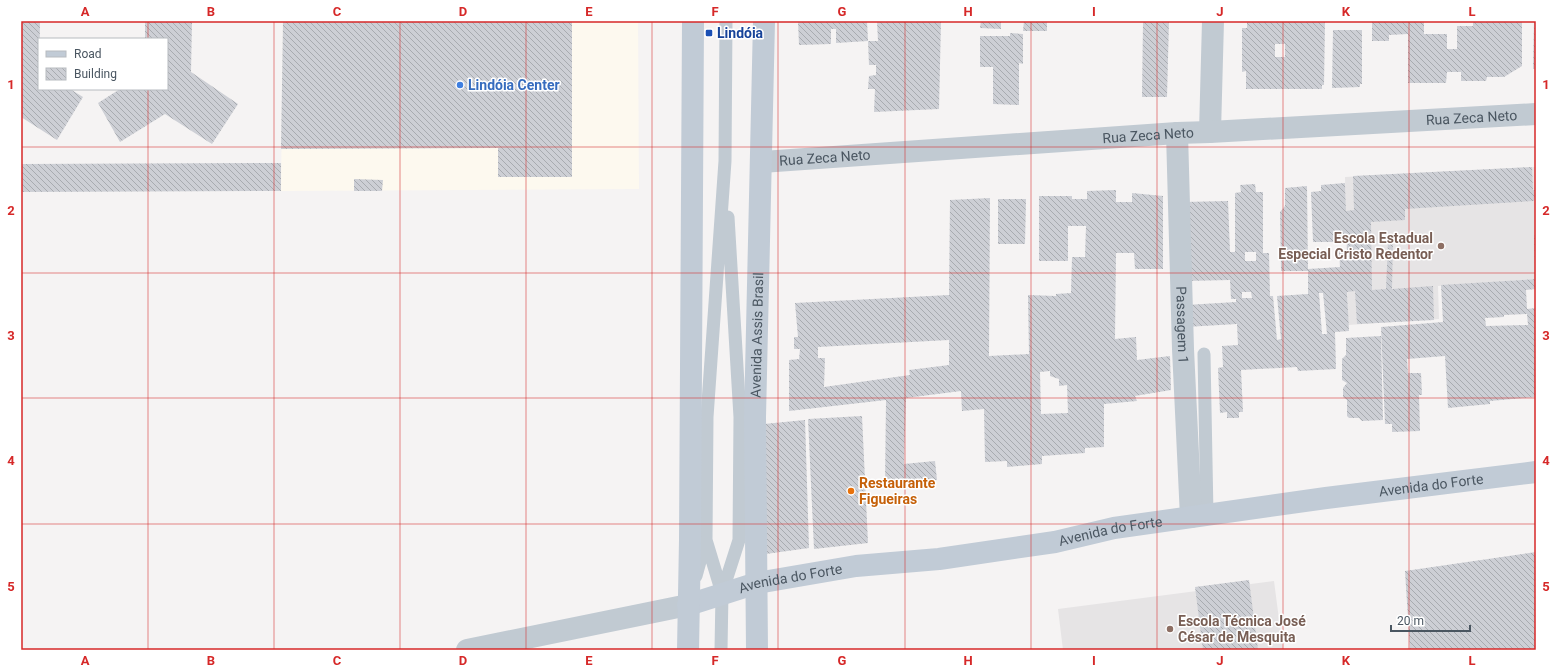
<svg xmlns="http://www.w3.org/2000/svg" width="1557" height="671" viewBox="0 0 1557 671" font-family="Roboto,sans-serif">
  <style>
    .commercial { fill: #fdf9ef }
    .education { fill: #e6e4e5 }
    .building { fill: url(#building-back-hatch); fill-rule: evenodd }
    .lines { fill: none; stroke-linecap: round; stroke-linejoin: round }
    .lane { stroke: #c1cad2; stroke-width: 13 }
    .street { stroke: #c1cad2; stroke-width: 22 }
    .secondary { stroke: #c1cbd6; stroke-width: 22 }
    .grid { fill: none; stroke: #d62828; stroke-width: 1; stroke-opacity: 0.55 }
    .transit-dot { fill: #1a4fb4; stroke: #fff; stroke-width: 1.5 }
    .shop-dot { fill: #3f7fe0; stroke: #fff; stroke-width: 1.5 }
    .education-dot { fill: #8d6e63; stroke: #fff; stroke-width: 1.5 }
    .food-dot { fill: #e8710a; stroke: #fff; stroke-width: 1.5 }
    .labels { text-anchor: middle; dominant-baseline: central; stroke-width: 3; stroke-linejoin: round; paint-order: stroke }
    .transit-label { font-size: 14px; font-weight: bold; fill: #164399; stroke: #fff; text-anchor: start }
    .shop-label { font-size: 14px; font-weight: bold; fill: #366cbe; stroke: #fff; text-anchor: start }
    .street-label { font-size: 14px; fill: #4a5661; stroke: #fff }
    .education-label { font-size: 14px; font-weight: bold; fill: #785e54; stroke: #fff; text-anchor: end }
    .food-label { font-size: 14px; font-weight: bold; fill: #c56008; stroke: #fff; text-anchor: start }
    .neatline { fill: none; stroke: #d62828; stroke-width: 1.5 }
    .grid-label { font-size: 13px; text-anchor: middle; font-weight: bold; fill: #d62828 }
  </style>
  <defs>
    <pattern id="building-back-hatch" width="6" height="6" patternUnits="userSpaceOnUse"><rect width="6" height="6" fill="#cdcfd5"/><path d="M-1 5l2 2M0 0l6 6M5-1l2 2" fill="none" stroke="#a8abb0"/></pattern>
  </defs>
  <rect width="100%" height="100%" fill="#f5f3f3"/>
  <path class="commercial" d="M283 21H638L639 189 281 191Z"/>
  <path class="education" d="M1536 167V279L1438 286 1439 319 1348 325 1345 177Z
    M1274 581 1283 650H1063L1058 609Z"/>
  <path class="building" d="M21 21H40L39 89H70L83 97 57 140 21 117Z
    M145 21H192L191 72 238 104 212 144 165 114 120 142 98 103 120 89H167V39H145Z
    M283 21H572V177H498V148L281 149Z
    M798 21H867L868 41H878L877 21H941L939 109 874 112 875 89H868L869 76 876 75V65H869L868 41 836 43V29H831V44L799 45Z
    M981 21H1001V29L980 28Z
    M1024 21H1047V31H1023Z
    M1143 21H1169L1167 97H1142Z
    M1247 21H1325L1324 85H1322V89H1246V71L1242 72V28H1247ZM1275 44H1285V57H1275Z
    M1372 21 1424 22V34H1447V49H1457V26H1473V21H1522V66L1504 77H1487L1486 81H1461V72H1447L1446 83H1408V34L1389 35V41H1372Z
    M1534 21H1536V69H1533Z
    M1333 30H1362V84H1360V87L1332 88Z
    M1010 33 1023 34V64L1019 63V105L993 104V67H980V36H1010Z
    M281 163V191L21 192V164Z
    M1532 167 1533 190H1536L1534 201 1405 209V220L1371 222 1372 290 1386 289 1388 242H1393L1392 289 1433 286 1434 320 1357 324 1355 291 1347 292 1349 331 1335 332 1336 369 1298 371 1297 367 1241 370 1243 412H1239V418H1227V412L1220 413 1218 368 1223 367 1222 346 1238 345 1237 324 1186 327V305L1236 302V299H1231L1230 280 1186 281 1184 202 1228 201 1230 252H1235V193L1241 192 1240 185 1255 184 1256 192H1263V253H1269L1270 296H1273L1277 340 1281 339 1277 296 1308 294V271H1281L1280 212 1285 206V188L1307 186 1308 269 1340 267 1339 251H1347V242H1313L1311 192 1321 191V185L1345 183 1346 211 1354 210 1353 176ZM1245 252H1256V261H1245ZM1242 292H1251L1252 298H1242ZM1319 293H1323L1327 334H1322Z
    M354 179 383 180 382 191H354Z
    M1116 190V202H1132V193L1163 196V269H1135L1134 253H1116L1115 339 1136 337 1137 360 1170 356 1171 390 1135 396 1137 401 1104 404V447L1085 448V453L1042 456V464L1007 467V461L985 462 984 409 962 411 961 391 906 398 904 464 935 461 937 480 885 486 886 400 789 411V360L799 359 800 349H794V337H798L795 303 949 295 950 200 990 198 989 356 1029 354 1028 295 1056 296V294L1071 293 1072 257H1085L1086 226H1068V261H1039V196H1072V199H1087V191ZM949 340V365L909 370 910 375 824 387 825 358H818V347ZM1050 371V376L1059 379V386L1067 385 1068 413 1041 414 1040 372Z
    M998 199H1026L1025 244H998Z
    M1534 235H1536V266H1535Z
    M1536 279V289L1526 290 1527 309 1536 308V397L1490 401V404L1448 408 1445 356 1407 359 1408 373H1421L1422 395H1419L1420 431 1392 432V424H1385L1381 327 1443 322 1441 285ZM1527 314 1528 325 1486 326 1485 318 1504 317V315Z
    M1381 336 1383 420 1362 421 1359 418H1349L1347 416V400L1343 397V388L1347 383 1342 380V359L1346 355V338Z
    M862 416 868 543 814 549 808 419Z
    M805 420 809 548 766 554 764 424Z
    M1536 552V650H1410L1405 571Z
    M1249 580 1258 650H1203L1195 587Z"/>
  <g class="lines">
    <path class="lane" d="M1204 354 1207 515
      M706 540 722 593
      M696 576 706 540 707 417 725 161 726 21
      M721 650 722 593 739 540 740 417 728 217"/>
    <g class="street">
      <path d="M1210 132 1213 21"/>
      <path id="s1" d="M1177 133 1183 349 1191 517"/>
      <path id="s2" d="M761 162 1177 133 1210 132 1536 114"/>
      <path d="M467 650 688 605"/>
    </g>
    <g class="secondary">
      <path id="s3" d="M688 605 757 583 856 566 939 559 1055 542 1114 528 1326 498 1536 472"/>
      <path d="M688 650 690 540 693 21"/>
      <path id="s4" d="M757 650 755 417 764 21"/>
    </g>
  </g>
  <path class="grid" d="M148 21V39M274 21V650M400 21V650M526 21V650M652 21V650M778 21V650M905 21V650M1031 21V650M1157 21V650M1283 21V650M1409 21V650M148 89V650M21 147H1536M21 273H1536M21 398H1536M21 524H1536"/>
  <rect class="transit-dot" x="705" y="29" width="8" height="8" rx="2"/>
  <circle class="shop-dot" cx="460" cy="85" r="4"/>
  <g class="education-dot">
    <circle cx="1441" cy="246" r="4"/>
    <circle cx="1170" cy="629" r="4"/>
  </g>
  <circle class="food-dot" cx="851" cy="491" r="4"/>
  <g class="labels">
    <g class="transit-label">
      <text x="717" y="33">Lindóia</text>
    </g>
    <g class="shop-label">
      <text x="468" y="85">Lindóia Center</text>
    </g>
    <g class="street-label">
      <text stroke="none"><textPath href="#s2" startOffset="712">Rua Zeca Neto</textPath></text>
      <text stroke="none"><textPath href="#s2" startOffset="388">Rua Zeca Neto</textPath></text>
      <text stroke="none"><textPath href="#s2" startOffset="64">Rua Zeca Neto</textPath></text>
      <text stroke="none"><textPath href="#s1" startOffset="192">Passagem 1</textPath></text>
      <text stroke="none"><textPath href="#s4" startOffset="315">Avenida Assis Brasil</textPath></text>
      <text stroke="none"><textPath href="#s3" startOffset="754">Avenida do Forte</textPath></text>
      <text stroke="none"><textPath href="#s3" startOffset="430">Avenida do Forte</textPath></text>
      <text stroke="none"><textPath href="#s3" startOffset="106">Avenida do Forte</textPath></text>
    </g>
    <g class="education-label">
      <text x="1433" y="238">Escola Estadual<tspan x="1433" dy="16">Especial Cristo Redentor</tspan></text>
      <text x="1178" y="621" text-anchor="start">Escola Técnica José<tspan x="1178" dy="16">César de Mesquita</tspan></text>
    </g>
    <g class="food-label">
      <text x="859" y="483">Restaurante<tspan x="859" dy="16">Figueiras</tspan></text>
    </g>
  </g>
  <rect width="1557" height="671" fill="none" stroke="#ffffff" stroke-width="44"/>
  <rect x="38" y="38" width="130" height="52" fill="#ffffff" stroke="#b7bbc0"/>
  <rect x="46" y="51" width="20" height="6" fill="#c1cbd6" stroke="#b7bbc0"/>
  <text x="74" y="58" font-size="12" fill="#4a5661">Road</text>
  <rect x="46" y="68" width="20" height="12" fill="url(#building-back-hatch)" stroke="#b7bbc0"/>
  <text x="74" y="78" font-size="12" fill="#4a5661">Building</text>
  <path d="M1391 625v6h79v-6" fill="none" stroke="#4a5661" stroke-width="2"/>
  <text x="1397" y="625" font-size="12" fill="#4a5661" stroke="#ffffff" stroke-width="3" paint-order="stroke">20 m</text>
  <rect x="22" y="22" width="1513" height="627" class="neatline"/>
  <g class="grid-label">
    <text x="85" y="16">A</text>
    <text x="211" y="16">B</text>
    <text x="337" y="16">C</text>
    <text x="463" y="16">D</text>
    <text x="589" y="16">E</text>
    <text x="715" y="16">F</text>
    <text x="842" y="16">G</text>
    <text x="968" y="16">H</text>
    <text x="1094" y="16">I</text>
    <text x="1220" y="16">J</text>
    <text x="1346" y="16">K</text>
    <text x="1472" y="16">L</text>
    <text x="11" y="89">1</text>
    <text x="1546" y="89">1</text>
    <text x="11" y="215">2</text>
    <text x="1546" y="215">2</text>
    <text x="11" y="340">3</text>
    <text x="1546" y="340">3</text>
    <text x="11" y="465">4</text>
    <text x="1546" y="465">4</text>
    <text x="11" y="591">5</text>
    <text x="1546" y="591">5</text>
    <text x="85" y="665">A</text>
    <text x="211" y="665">B</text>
    <text x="337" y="665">C</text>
    <text x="463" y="665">D</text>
    <text x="589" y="665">E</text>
    <text x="715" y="665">F</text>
    <text x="842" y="665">G</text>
    <text x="968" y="665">H</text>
    <text x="1094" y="665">I</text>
    <text x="1220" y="665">J</text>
    <text x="1346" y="665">K</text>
    <text x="1472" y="665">L</text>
  </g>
</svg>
